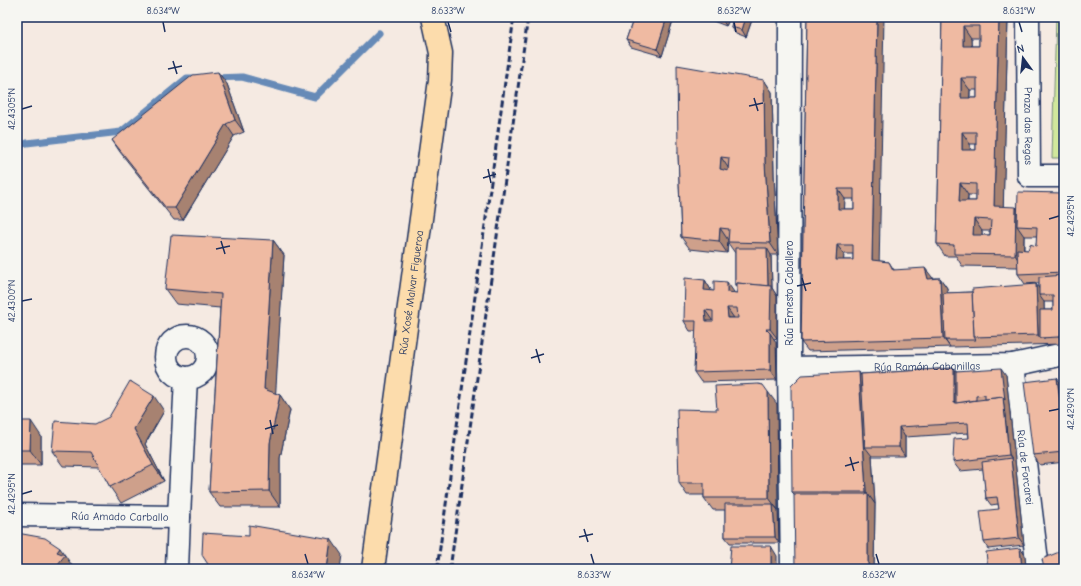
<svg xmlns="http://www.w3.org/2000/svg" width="1081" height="586" font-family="'Comic Neue',sans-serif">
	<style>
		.green { fill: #d1e79c; stroke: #768b7d }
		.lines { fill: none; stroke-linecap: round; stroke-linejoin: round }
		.stream { stroke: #668ab7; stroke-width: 7 }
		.minor-casing { stroke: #1b2f5e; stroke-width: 25 }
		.major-casing { stroke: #1b2f5e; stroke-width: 25 }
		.minor { stroke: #f6f6f2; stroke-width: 22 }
		.major { stroke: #fcdcac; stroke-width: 22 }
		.rail { stroke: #1b2f5e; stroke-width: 3; stroke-dasharray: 6 3; stroke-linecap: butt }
		.wall { fill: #cea08b; stroke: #1b2f5e; fill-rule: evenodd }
		.shaded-wall { fill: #a78271; stroke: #1b2f5e }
		.building { fill: #efbaa2; stroke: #1b2f5e; fill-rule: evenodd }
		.ticks { fill: none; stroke: #1b2f5e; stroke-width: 1.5 }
		.labels { text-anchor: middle; stroke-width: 3; stroke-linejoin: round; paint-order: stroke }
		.street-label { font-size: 11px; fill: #1b2f5e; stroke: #f6f6f2 }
		.neatline { fill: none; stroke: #1b2f5e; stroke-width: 1.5 }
		.ticks-label { font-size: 10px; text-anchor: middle; fill: #1b2f5e }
	</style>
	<rect width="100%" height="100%" fill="#f5eae2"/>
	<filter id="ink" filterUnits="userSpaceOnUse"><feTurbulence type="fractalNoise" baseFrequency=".025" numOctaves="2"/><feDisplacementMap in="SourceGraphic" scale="8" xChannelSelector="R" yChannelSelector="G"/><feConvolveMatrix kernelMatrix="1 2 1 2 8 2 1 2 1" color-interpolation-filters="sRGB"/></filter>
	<g filter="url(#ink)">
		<!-- green -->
		<polygon class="green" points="1056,17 1064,17 1064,158 1052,158"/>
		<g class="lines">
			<!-- stream -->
			<g class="stream">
				<polyline points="213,78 242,77 315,97 379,33"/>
				<polyline points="17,146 27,143 121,132 187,78 199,78"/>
			</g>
			<defs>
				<g id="minor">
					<polyline points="790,17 789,368 792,569"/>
					<path id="s1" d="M1028,17l1,159h35"/>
					<circle cx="187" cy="357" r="21"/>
					<path id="s2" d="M1013,365l25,204"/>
					<path id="s3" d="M789,368l224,-3 51,-11"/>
					<path id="s4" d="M17,515l162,2 7,-139"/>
					<polyline points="177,569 179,517"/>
				</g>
				<g id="major">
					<path id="s5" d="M373,569l67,-489 1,-27 -8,-36"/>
				</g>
			</defs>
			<!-- minor casing -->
			<use href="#minor" class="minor-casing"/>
			<!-- major casing -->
			<use href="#major" class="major-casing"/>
			<!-- minor -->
			<use href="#minor" class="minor"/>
			<!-- major -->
			<use href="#major" class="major"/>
			<!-- rail -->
			<g class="rail">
				<polyline points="437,569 514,17"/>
				<polyline points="450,569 528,17"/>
			</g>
		</g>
		<!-- wall -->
		<g class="wall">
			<polygon points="634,17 674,17 662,56 631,47 626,40"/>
			<polygon points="703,17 753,17 746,37 736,33 731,27 732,22 729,20 726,26"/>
			<path d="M807,17l72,244 10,1 5,8 38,7v1h8l7,10v5l25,-1 67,-4v-5l-14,1 -7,-10v-7l-56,-1 -6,-10h-11l-8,-12 5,-227h66l-5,190 14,2 47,-16v150l-1,1 -255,7 -7,-9zM971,38h8v8h-8zM970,90h7v8h-7zM970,144h6v6h-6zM968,195h8v6h-8zM845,199h9v10h-10zM982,231h8v4h-8zM1024,236h13l-1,10 -8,4h-4zM844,254h9v6h-10zM1044,302h9v8h-9z"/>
			<polygon points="764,80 772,92 774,175 778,255 771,255 772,288 777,296 777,338 774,339 776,342 777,380 701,382 694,372 696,331 690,331 684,321 705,280 711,290 711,291 734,292 734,293 737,293 737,289 735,285 735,253 728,243 727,253 690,249 681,237 678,152"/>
			<polygon points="227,84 244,132 234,136 183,220 174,220 120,152 112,140"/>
			<polygon points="273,240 284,255 275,393 280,395 290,410 280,458 280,507 220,507 209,492 220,308 176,304 165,289"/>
			<polygon points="954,368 956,371 1006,375 1024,545 988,549 984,542 999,509 998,504 991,505 986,498 983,469 960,471 953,462 969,438 968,433 905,437 905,456 872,456 875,504 874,569 794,494 792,492 861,374"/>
			<polygon points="1057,378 1063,387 1064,392 1064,462 1040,465 1033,455"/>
			<polygon points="777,404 778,510 779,543 730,543 725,537 725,510 713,510 704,498 704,495 687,495 679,483 717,410"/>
			<polygon points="164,411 145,444 164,481 121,503 110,487 99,467 63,466 52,451"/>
			<polygon points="17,421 41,436 41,465 17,465"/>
		</g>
		<!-- shaded-wall -->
		<g class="shaded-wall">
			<polygon points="667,17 674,17 662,56 657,49"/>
			<polygon points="723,17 727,17 729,20 726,26 722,19"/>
			<polygon points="746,17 753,17 746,37 742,30"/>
			<polygon points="877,17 884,17 879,270 872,260"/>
			<polygon points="999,17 1008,17 1003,218 994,206"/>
			<polygon points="963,26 971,38 972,58 963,46"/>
			<polygon points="218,72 227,84 244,132 235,120"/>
			<polygon points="961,78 970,90 969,110 961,98"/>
			<polygon points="764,80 772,92 774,175 778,255 770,243 765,163"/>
			<polygon points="226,124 234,136 183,220 175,208"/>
			<polygon points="962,132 970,144 971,162 962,150"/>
			<polygon points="721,157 729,169 728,181 720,169"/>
			<polygon points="960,183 968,195 967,213 959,201"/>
			<polygon points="838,189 845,199 844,218 838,209"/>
			<polygon points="1016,207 1024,219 1017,226 1024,236 1023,267 1015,255"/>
			<polygon points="974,219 982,231 982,247 973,235"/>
			<polygon points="720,228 728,240 727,253 719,241"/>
			<polygon points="273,240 284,255 275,404 264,389"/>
			<polygon points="837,245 844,254 843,269 836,260"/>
			<polygon points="767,248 771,255 772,288 777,296 777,338 770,329 768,288"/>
			<polygon points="925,268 932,277 935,288 928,279"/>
			<polygon points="940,278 947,288 949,340 945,340 950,347 943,338"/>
			<polygon points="705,280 711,290 711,300 704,290"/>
			<polygon points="727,282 734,292 734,302 727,292"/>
			<polygon points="1036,284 1043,294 1039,295 1044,302 1045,338 1040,338 1038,335"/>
			<polygon points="727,308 734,318 728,318"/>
			<polygon points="705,310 712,320 712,331 706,321"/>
			<polygon points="770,333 776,342 777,380 770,370"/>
			<polygon points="954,368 961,378 961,405 954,403"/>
			<polygon points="1001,368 1006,375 1024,545 1019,538 1011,458 1009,455 1003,397"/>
			<polygon points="859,372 867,384 865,447 872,456 875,504 866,492"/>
			<polygon points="1057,378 1063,387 1064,392 1064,434"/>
			<polygon points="768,392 777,404 778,510 769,498"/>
			<polygon points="280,395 290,410 280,458 280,507 269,491 270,443"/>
			<polygon points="154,396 164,411 145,444 164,481 153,465 134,429"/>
			<polygon points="31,421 41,436 41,465 30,450"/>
			<polygon points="899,427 905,437 905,456 899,447"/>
			<polygon points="868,494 875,504 874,569 868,569"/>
			<polygon points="773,504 778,510 779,543 775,537"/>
			<polygon points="331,539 342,555 340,569 327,569"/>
			<polygon points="771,546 777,556 777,569 771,569"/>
			<polygon points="60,548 73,567 72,569 62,569 58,564 57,552"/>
			<polygon points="1020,548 1025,555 1026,569 1022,569"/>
		</g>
		<!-- building -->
		<g class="building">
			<polygon points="634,17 667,17 657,49 626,40"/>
			<polygon points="715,17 723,17 722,19"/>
			<polygon points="730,17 746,17 742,30 731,27 733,19"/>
			<path d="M807,17h70l-5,243 17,2 4,8 32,-2 3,11 12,-1 3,60 -142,4zM838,189h16v20h-16zM837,245h16v15h-17z"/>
			<path d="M942,17h57l-5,189 22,1 -1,48 -61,-1v-9l-17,-1zM963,26h16v20h-16zM961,78h16v20h-16zM962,132h14v18h-14zM960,183l16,1v17h-17zM974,219l17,1 -1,15h-17z"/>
			<path d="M677,65l87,15 1,83 5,80 -42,-1 1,-13 -9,-1 -1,13 -38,-4 -3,-85zM721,157l8,1 -1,13 -8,-2z"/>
			<polygon points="218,72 235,120 226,124 175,208 166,208 112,140 193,75"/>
			<polygon points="1018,192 1064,193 1064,272 1018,274 1017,249 1028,250 1030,244 1036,246 1037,227 1017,226"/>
			<polygon points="171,235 273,240 264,389 280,395 270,443 269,491 209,492 221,294 165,289"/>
			<polygon points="735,248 767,248 768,286 737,283 737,285 735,285"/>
			<polygon points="1064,275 1064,332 1058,337 1040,338 1040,310 1053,310 1053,295 1039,295 1039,277"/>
			<path d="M685,278l20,2 -1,10 10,1v-10l13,1v10l10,1v-10l34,3 -1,43h-4l4,4v37l-76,2 2,-51h-12zM727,308h10l1,10h-10zM705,310l8,1v10h-7z"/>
			<polygon points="1036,284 1038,335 974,337 972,289"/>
			<polygon points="972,292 974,337 976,340 945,340 943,293"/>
			<polygon points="954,368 954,403 1003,397 1009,455 953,462 954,439 969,438 968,423 899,427 899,447 865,447 861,374"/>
			<polygon points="1001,368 1005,400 1003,397 985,399 985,395 976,396 976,400 956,403 956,371"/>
			<polygon points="859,372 866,492 792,492 791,386 802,375"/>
			<polygon points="1057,378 1064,434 1064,452 1033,455 1024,382"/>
			<polygon points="130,381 154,396 134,429 153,465 110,487 91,452 52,451 55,421 95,424 109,417"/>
			<polygon points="758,384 763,385 768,392 769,498 704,498 704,483 679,483 677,409 717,410 715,386"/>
			<polygon points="17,421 31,421 30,450 17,450"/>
			<polygon points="1011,458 1019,538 984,542 980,511 999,509 997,497 986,498 982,462"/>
			<polygon points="794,494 868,494 868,569 795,569"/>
			<polygon points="725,504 773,504 775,537 725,537"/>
			<polygon points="249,525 331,539 327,569 211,569 202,555 203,533 249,536"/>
			<polygon points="17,533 45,538 60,548 57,552 65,555 58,564 63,569 17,569"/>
			<polygon points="731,546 771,546 771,569 729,569"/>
			<polygon points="1020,548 1022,569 988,569 986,552"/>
			<polygon points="1064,550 1064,569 1044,569 1042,559"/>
		</g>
	</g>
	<!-- ticks -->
	<path class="ticks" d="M163,22l2,10M448,22l3,10M734,22l2,10M1019,22l3,10M173,61l4,13M168,69l14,-3M754,98l4,13M749,106l14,-3M22,109l10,-3M488,169l3,14M483,178l13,-4M1049,219l10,-3M221,241l4,13M216,249l14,-3M802,278l4,13M797,286l14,-3M22,301l10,-2M536,349l4,14M531,358l13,-4M1049,411l10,-2M270,420l3,14M265,429l13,-4M850,457l4,14M845,466l14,-4M22,494l10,-3M584,529l4,13M579,537l14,-3M305,554l3,10M591,554l3,10M876,554l3,10"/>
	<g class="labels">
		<!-- street labels -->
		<g class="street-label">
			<text dy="4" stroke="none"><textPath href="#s1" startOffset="109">Praza das Regas</textPath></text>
			<text dy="4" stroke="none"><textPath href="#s5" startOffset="279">Rúa Xosé Malvar Figueroa</textPath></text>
			<text transform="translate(789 293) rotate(-90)" y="4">Rúa Ernesto Caballero</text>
			<text dy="4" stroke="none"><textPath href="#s3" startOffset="138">Rúa Ramón Cabanillas</textPath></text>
			<text dy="4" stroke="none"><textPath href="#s2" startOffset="103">Rúa de Forcarei</textPath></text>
			<text dy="4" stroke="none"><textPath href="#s4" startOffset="103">Rúa Amado Carballo</textPath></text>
		</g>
	</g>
	<!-- margin -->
	<rect width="1081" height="586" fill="none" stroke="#f6f6f2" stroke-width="44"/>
	<!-- north arrow -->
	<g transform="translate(1023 58) rotate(345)" stroke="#f6f6f2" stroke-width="3" paint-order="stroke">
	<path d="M0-3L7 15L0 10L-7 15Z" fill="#1b2f5e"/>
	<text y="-6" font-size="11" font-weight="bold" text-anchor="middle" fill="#1b2f5e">N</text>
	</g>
	<rect x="22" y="22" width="1037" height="542" class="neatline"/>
	<g class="ticks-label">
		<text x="163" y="14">8.634°W</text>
		<text x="448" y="14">8.633°W</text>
		<text x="734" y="14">8.632°W</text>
		<text x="1019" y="14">8.631°W</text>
		<text transform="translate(11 109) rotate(-90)" y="4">42.4305°N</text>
		<text transform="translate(1070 216) rotate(-90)" y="4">42.4295°N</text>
		<text transform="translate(11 301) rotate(-90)" y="4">42.4300°N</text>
		<text transform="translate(1070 409) rotate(-90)" y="4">42.4290°N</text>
		<text transform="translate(11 494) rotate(-90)" y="4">42.4295°N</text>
		<text x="308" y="578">8.634°W</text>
		<text x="594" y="578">8.633°W</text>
		<text x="879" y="578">8.632°W</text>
	</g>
</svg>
